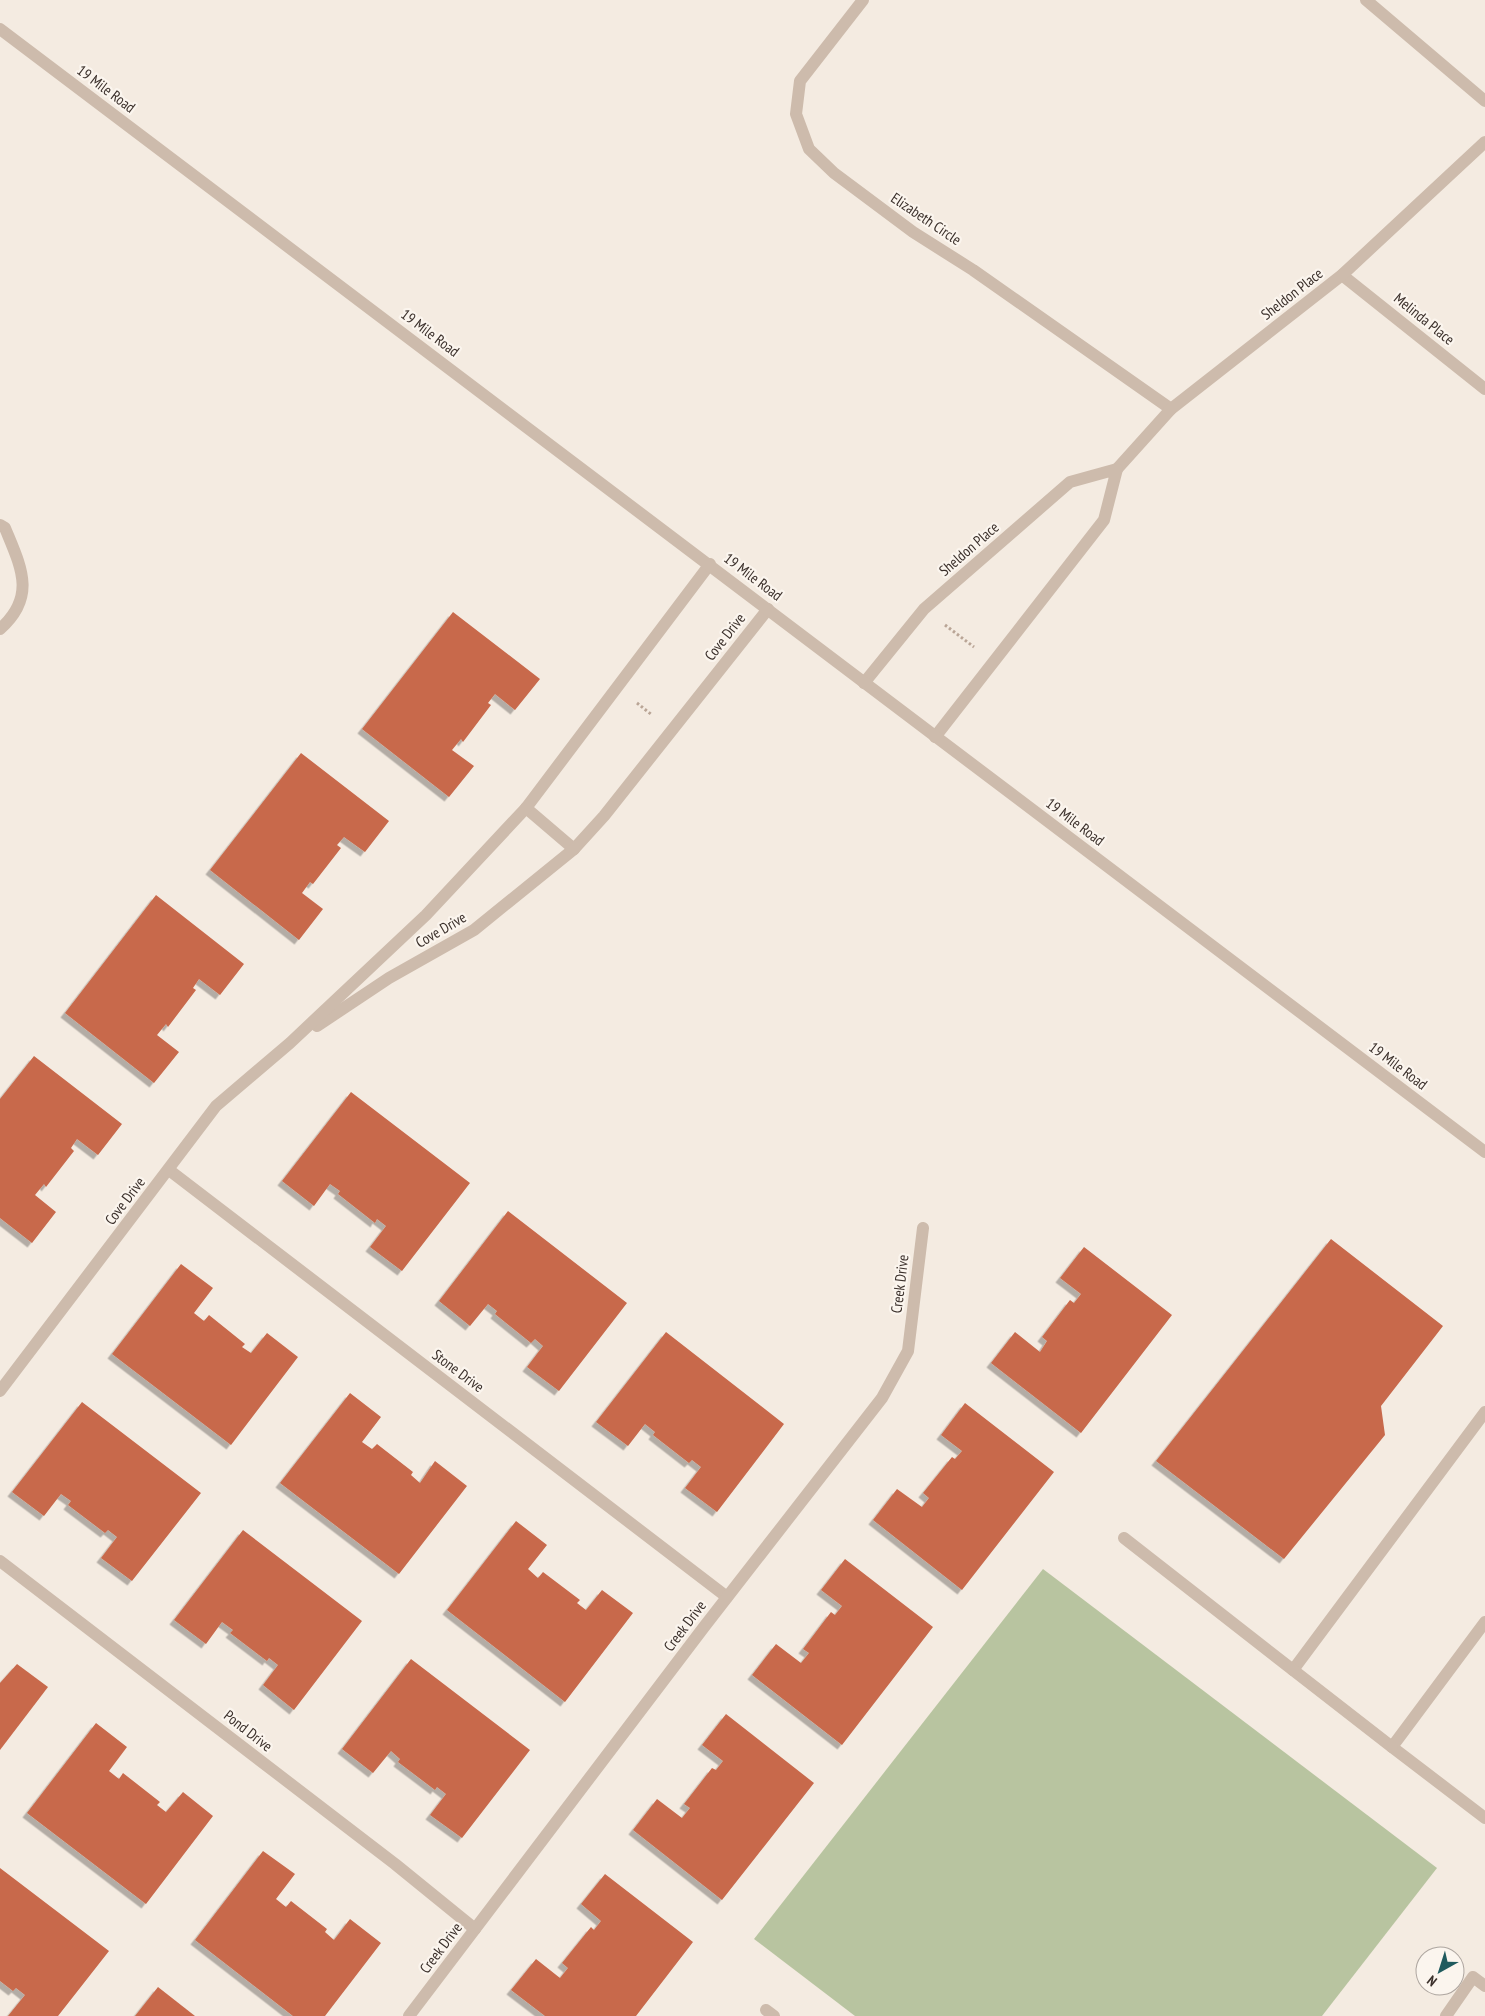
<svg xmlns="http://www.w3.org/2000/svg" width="1485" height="2016" font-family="'PT Sans Narrow',sans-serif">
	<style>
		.green { fill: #b8c4a0 }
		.building { fill: #c8694b; filter: url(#shadow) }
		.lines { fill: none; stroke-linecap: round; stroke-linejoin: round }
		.path { stroke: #b9a596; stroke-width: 3; stroke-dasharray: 2.5 2.5; stroke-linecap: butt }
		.service { stroke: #cdbbac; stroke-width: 12 }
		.minor { stroke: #cdbbac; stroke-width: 12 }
		.tertiary { stroke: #cdbbac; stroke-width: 12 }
		.labels { text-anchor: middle; stroke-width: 4.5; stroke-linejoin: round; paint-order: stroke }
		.street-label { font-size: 15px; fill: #3b302b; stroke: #fbf5ee }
	</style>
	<defs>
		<filter id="shadow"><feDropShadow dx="-4.5" dy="4.5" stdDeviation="0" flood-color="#0004"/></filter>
	</defs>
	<rect width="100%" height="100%" fill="#f4ebe1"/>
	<!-- green -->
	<polygon class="green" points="1043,1569 1437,1868 1322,2016 855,2016 754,1939"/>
	<!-- building -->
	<g class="building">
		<polygon points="453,612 540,679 515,710 495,694 488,703 491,705 463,742 461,739 452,750 474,766 449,797 362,729"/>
		<polygon points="301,753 389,821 365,852 344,837 337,845 341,848 313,884 310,882 302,893 323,909 299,940 210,870"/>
		<polygon points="156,895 244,964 220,995 199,979 193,988 196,990 168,1027 166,1024 157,1035 179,1052 154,1083 65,1013"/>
		<polygon points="34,1056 122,1124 98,1155 77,1139 71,1148 74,1151 46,1187 44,1184 35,1195 56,1212 32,1243 0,1218 0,1099"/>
		<polygon points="351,1092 470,1183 402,1271 370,1247 386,1226 377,1219 375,1223 338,1194 340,1191 330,1184 314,1206 282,1181"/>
		<polygon points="508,1211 627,1303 559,1391 527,1367 543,1346 535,1339 531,1343 495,1314 497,1311 488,1304 470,1326 439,1301"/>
		<polygon points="1331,1239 1443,1326 1381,1406 1385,1435 1284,1559 1156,1461"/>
		<polygon points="1084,1247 1172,1315 1081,1433 991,1363 1015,1332 1040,1352 1047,1341 1042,1337 1070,1300 1074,1303 1081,1294 1060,1278"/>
		<polygon points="181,1264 213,1288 194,1313 204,1321 209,1315 245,1344 242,1347 251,1353 267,1333 298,1357 231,1445 112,1354"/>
		<polygon points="666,1332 784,1424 717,1512 685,1488 701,1467 692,1460 689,1463 653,1435 655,1432 645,1424 628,1446 596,1422"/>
		<polygon points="350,1393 381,1417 362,1442 372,1449 377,1444 413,1472 411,1475 420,1483 435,1461 467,1486 399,1574 280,1483"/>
		<polygon points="82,1402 201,1493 132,1581 101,1558 117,1537 108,1530 105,1533 68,1505 71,1501 61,1494 44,1516 12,1492"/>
		<polygon points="965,1403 1054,1472 962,1590 873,1520 897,1489 922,1507 929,1498 923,1493 952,1457 955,1459 962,1451 941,1435"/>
		<polygon points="516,1521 547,1545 528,1569 538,1578 543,1572 580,1600 577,1603 586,1610 602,1590 633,1613 565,1702 447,1610"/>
		<polygon points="243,1530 362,1621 294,1710 263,1685 278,1665 269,1658 267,1661 230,1633 233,1630 222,1622 206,1644 174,1620"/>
		<polygon points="845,1559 933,1627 842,1745 752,1675 776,1644 801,1663 809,1653 803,1649 831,1612 835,1615 842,1606 821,1590"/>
		<polygon points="411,1659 530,1750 462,1838 430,1815 446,1794 437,1787 435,1790 398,1762 400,1759 391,1751 373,1773 342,1749"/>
		<polygon points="17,1664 48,1687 0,1750 0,1683"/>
		<polygon points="726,1714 814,1783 722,1900 633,1830 657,1799 682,1818 690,1808 684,1804 712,1768 716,1770 723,1761 702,1745"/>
		<polygon points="96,1723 127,1747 109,1771 119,1779 123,1773 160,1802 157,1805 166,1812 183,1792 213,1816 146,1904 27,1813"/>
		<polygon points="263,1851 295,1874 276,1899 286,1907 291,1901 327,1929 325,1932 334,1940 350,1919 381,1943 325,2016 293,2016 195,1940"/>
		<polygon points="0,1868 109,1951 58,2016 8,2016 25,1995 16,1988 13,1991 0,1981"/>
		<polygon points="605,1874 693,1942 636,2016 545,2016 511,1990 536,1959 560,1978 568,1968 562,1963 591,1927 594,1930 601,1921 581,1904"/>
		<polygon points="158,1987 195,2016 135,2016"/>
	</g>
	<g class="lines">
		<!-- path -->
		<g class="path">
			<polyline points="945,625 974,647"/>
			<polyline points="637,703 652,715"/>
		</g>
		<!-- service -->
		<g class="service">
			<polyline points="1124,1538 1293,1670 1485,1412"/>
			<polyline points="1485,1622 1392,1747 1485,1818"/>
			<polyline points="1293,1670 1392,1747"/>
			<polyline points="766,2010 774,2016"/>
			<polyline points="1446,2016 1473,1977 1485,1986"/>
		</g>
		<!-- minor -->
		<g class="minor">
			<polyline points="863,0 800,81 796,114 809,149 834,173 913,232 973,270 1171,409"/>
			<polyline points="1366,0 1485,101"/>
			<polyline points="1342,275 1485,389"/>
			<polyline points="1117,469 1171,409 1342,275 1485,142"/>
			<path d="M0,525l5,3c16,39 32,68 -5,101"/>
			<polyline points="864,683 924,609 1070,482 1117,469 1104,520 935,737"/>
			<polyline points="526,808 574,849"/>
			<polyline points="317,1026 389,978 474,930 574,849 604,816 768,609"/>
			<polyline points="169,1170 727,1597"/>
			<polyline points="0,1391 216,1106 290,1043 426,915 526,808 710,564"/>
			<polyline points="0,1561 395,1864 475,1929"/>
			<polyline points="409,2016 704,1627 882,1398 908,1351 923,1228"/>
		</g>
		<!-- tertiary -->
		<polyline class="tertiary" points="0,29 1485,1152"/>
	</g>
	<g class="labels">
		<!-- street labels -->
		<g class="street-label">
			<text transform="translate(106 89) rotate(37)" y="5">19 Mile Road</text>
			<text transform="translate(926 219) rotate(34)" y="5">Elizabeth Circle</text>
			<text transform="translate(1292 294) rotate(-38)" y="5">Sheldon Place</text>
			<text transform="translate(1424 319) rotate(39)" y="5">Melinda Place</text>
			<text transform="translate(430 333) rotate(37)" y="5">19 Mile Road</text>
			<text transform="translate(969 549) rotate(-41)" y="5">Sheldon Place</text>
			<text transform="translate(753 577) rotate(37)" y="5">19 Mile Road</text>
			<text transform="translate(725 637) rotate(-52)" y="5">Cove Drive</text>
			<text transform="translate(1075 822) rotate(37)" y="5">19 Mile Road</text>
			<text transform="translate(441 930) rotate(-30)" y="5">Cove Drive</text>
			<text transform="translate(1398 1066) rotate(37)" y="5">19 Mile Road</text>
			<text transform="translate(125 1201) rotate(-53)" y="5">Cove Drive</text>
			<text transform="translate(900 1284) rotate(-83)" y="5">Creek Drive</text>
			<text transform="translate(458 1371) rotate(37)" y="5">Stone Drive</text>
			<text transform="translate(685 1626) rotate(-53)" y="5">Creek Drive</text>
			<text transform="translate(248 1731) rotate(38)" y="5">Pond Drive</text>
			<text transform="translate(441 1948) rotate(-53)" y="5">Creek Drive</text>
		</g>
	</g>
	<!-- north arrow -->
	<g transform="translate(1440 1971) rotate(219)"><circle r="24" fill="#fbf5ee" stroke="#aea6a0"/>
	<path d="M0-4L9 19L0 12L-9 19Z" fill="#1f5a5e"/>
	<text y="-8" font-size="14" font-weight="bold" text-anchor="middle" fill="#3b302b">N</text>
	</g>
</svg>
